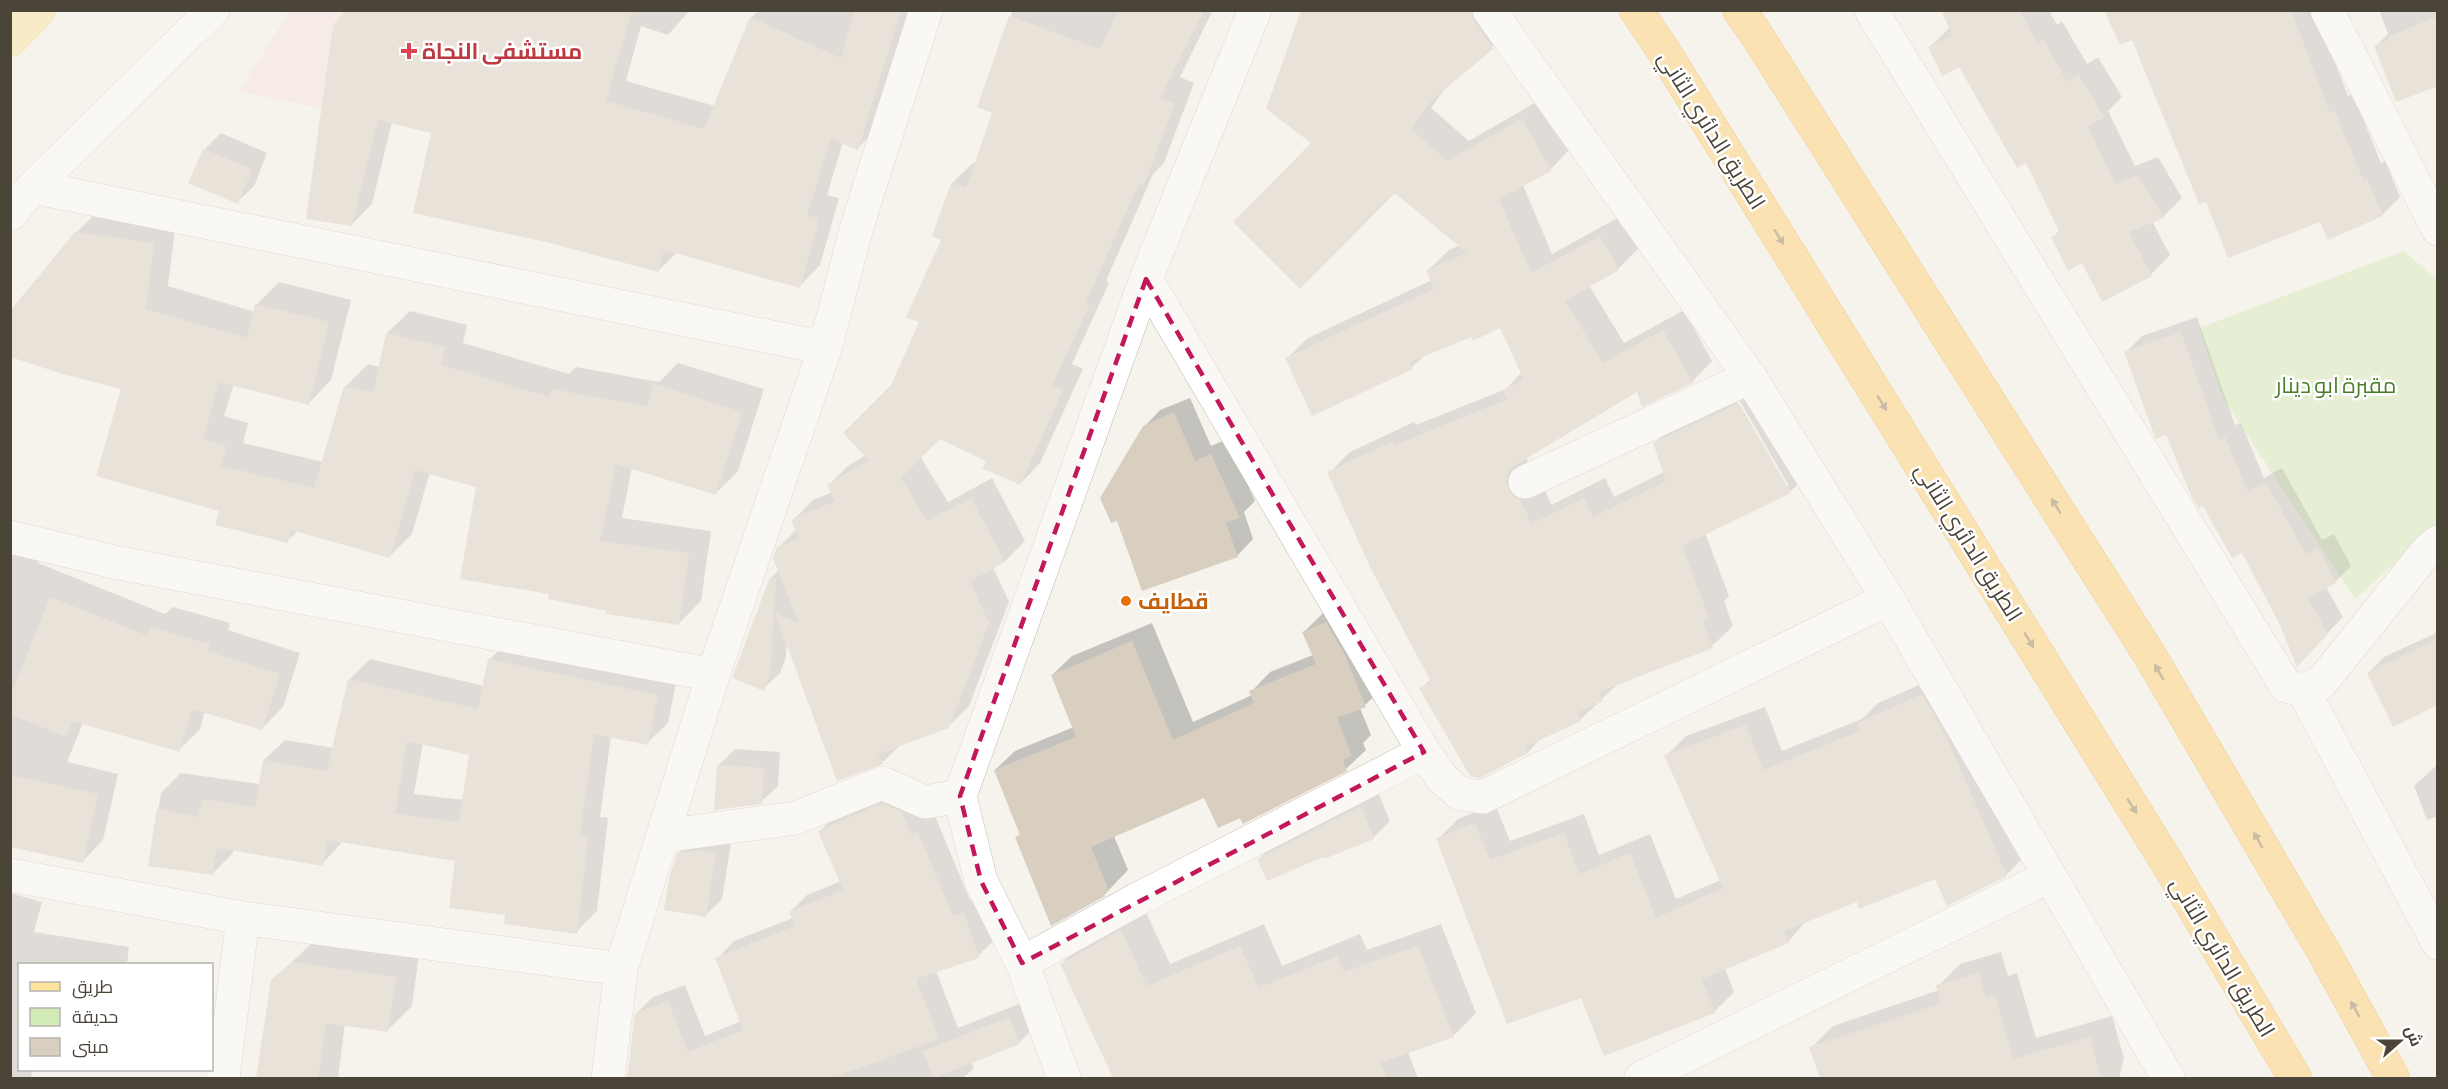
<svg xmlns="http://www.w3.org/2000/svg" width="2448" height="1089" font-family="'Sofia Sans Condensed',Cairo,sans-serif">
	<style>
		.medical { fill: #f6e3e0 }
		.green { fill: #d2eab5 }
		.shadow { fill: #0003; fill-rule: evenodd }
		.building { fill: #d8cfc1; fill-rule: evenodd }
		.lines { fill: none; stroke-linecap: round; stroke-linejoin: round }
		.street-casing { stroke: #c2bbae; stroke-width: 34 }
		.primary-casing { stroke: #e6c16a; stroke-width: 34 }
		.highway-casing { stroke: #e0a43c; stroke-width: 34 }
		.street { stroke: #fff; stroke-width: 33 }
		.primary { stroke: #ffe39c; stroke-width: 33 }
		.highway { stroke: #ffcf6e; stroke-width: 33 }
		.oneway { fill: #937c4e }
		.marked { fill: none; stroke: #c2185b; stroke-width: 4.5; stroke-dasharray: 12 8; stroke-linejoin: round }
		.health-dot { fill: #e0444e; stroke: #fff; stroke-width: 2 }
		.food-dot { fill: #e8710a; stroke: #fff; stroke-width: 2 }
		.labels { text-anchor: middle; stroke-width: 5; stroke-linejoin: round; paint-order: stroke }
		.health-label { font-size: 22px; font-weight: bold; fill: #be3a42; stroke: #fff; text-anchor: start }
		.street-label { font-size: 22px; fill: #4b4439; stroke: #fff }
		.park-label { font-size: 22px; fill: #4a7f2a; stroke: #fff }
		.food-label { font-size: 22px; font-weight: bold; fill: #c56008; stroke: #fff; text-anchor: start }
	</style>
	<rect width="100%" height="100%" fill="#f6f3ec"/>
	<!-- medical -->
	<polygon class="medical" points="290,11 561,11 537,156 239,91"/>
	<!-- green -->
	<polygon class="green" points="2404,251 2437,280 2437,525 2355,599 2222,397 2199,328"/>
	<!-- shadow -->
	<g class="shadow">
		<polygon points="561,10 690,10 668,35 641,26 626,81 715,106 751,18 759,10 914,10 878,128 858,148 843,142 827,195 839,198 820,265 800,286 677,252 658,271 433,132 392,122 372,204 352,224 334,26"/>
		<polygon points="1013,10 1213,10 1180,77 1194,83 1164,163 1153,174 1106,281 1109,283 1072,364 1083,369 1040,463 1020,484 988,460 940,438 920,456 948,502 992,478 1025,541 1005,561 993,567 1009,602 969,706 948,727 901,744 882,763 787,642 786,657 780,673 763,689 771,578 779,570 778,548 797,529 793,520 813,500 832,492 828,486 849,465 866,455 892,386 921,321 943,239 934,236 952,183 973,163 976,164 994,112 978,106"/>
		<path d="M1302,10h201l10,17 -21,20 -45,39 -16,22 38,33 74,-43 27,51 -20,21 -27,15 29,69 69,-38 18,32 -21,21 -29,16 35,58 60,-33 28,51 -20,21 -54,8 -111,66 1,12 13,11 10,26 54,-27 9,19 50,-25 -9,-29 21,-21 84,-39 51,88 -21,21 -85,41 24,63 -5,5 9,25 -21,20 -93,37 -39,37 -39,18 -13,14 -48,24 -59,-88 10,-9 -102,-206 21,-21 64,-30 2,3 90,-36 16,-17 -21,-46 -29,9 -46,19 -14,13 -100,47 -25,-56 21,-20 124,-58 -4,-10 21,-20 11,-5 -65,-53 -81,-49zM1737,396l52,90h-4l-51,-89z"/>
		<polygon points="1945,10 2049,10 2057,25 2062,21 2087,64 2098,57 2122,97 2108,111 2135,166 2158,157 2182,198 2163,217 2152,221 2170,255 2151,274 2053,237 2060,230 2026,161 1960,65 1930,47 1949,28"/>
		<polygon points="2106,10 2315,10 2348,96 2353,94 2381,163 2385,161 2400,197 2382,215 2321,220 2207,200 2133,38"/>
		<polygon points="2379,10 2438,10 2438,84 2376,46 2388,34"/>
		<polygon points="221,133 267,153 254,186 237,202 190,183 205,149"/>
		<polygon points="99,210 176,221 168,286 255,312 256,305 279,282 351,300 331,380 309,403 234,384 224,416 248,423 243,443 323,462 345,387 368,364 380,367 387,333 410,311 467,325 463,343 569,374 576,367 659,382 678,363 764,389 738,471 716,493 632,467 622,518 711,531 701,601 678,624 609,610 551,593 477,486 430,472 412,534 389,557 298,531 287,541 220,510 123,388 76,233"/>
		<polygon points="2197,317 2235,425 2241,423 2264,478 2282,468 2322,540 2334,534 2351,566 2335,582 2326,587 2343,617 2312,649 2280,622 2242,551 2167,433 2126,352 2142,336"/>
		<polygon points="1190,398 1211,446 1227,439 1255,501 1244,512 1253,539 1238,555 1143,589 1144,427 1160,410"/>
		<polygon points="10,541 41,545 38,563 165,614 173,607 230,623 228,630 300,653 283,707 262,728 205,711 200,729 179,750 83,723 67,762 118,774 103,840 82,862 10,845"/>
		<polygon points="1324,612 1385,686 1365,705 1360,708 1371,735 1363,743 1366,750 1346,769 1240,815 1205,796 1114,836 1128,870 1104,895 1017,837 1021,833 995,770 1015,751 1074,727 1052,675 1072,656 1152,623 1193,722 1252,695 1251,692 1270,672 1313,655 1304,632"/>
		<polygon points="2438,632 2438,704 2368,673 2384,657"/>
		<path d="M510,640l168,34 -10,49 -21,20 -36,-7 -11,81 8,1 -11,93 -21,21 -69,-19 -50,-53 -114,-19 -21,23 -89,-15v4l-21,21 -62,-9 11,-72 20,-20 79,11 4,-24 21,-20 49,8 16,-69 20,-20 114,27 5,-26zM423,743l48,11 -7,46 -50,-6z"/>
		<polygon points="1942,675 2026,855 2006,875 1936,877 1858,900 1807,920 1788,942 1725,968 1734,992 1714,1012 1582,996 1438,839 1458,819 1495,804 1510,841 1584,814 1599,855 1650,834 1676,899 1721,880 1666,756 1686,736 1765,707 1782,751 1862,719 1878,703"/>
		<polygon points="735,749 780,752 778,786 761,802 718,766"/>
		<polygon points="2438,764 2438,816 2427,820 2414,786"/>
		<polygon points="900,787 919,796 928,818 935,816 970,900 981,897 995,939 978,956 936,971 958,1028 1026,1001 1036,1025 1019,1043 971,1062 974,1068 963,1078 629,1078 636,1014 653,997 685,985 705,1036 741,1021 717,959 734,941 793,918 790,912 807,895 841,881 819,832 836,815"/>
		<polygon points="1377,790 1390,821 1373,838 1325,857 1324,855 1259,859 1275,843"/>
		<polygon points="695,837 732,837 722,899 706,915 678,854"/>
		<polygon points="10,893 42,902 34,932 129,947 127,964 20,964 20,1070 32,1070 31,1078 10,1078"/>
		<polygon points="1144,908 1170,964 1264,924 1282,966 1360,934 1367,950 1441,924 1476,1013 1453,1036 1408,1052 1418,1078 1120,1078 1105,1044 1061,964 1084,941"/>
		<polygon points="317,938 419,954 412,1006 388,1030 345,1024 338,1078 258,1078 272,981"/>
		<polygon points="2001,952 2008,976 2017,973 2036,1038 2112,1016 2124,1058 2119,1078 1822,1078 1811,1048 1833,1026 1939,990 1938,986 1960,964"/>
	</g>
	<!-- building -->
	<g class="building">
		<polygon points="346,10 632,10 606,101 704,129 750,17 841,58 855,10 901,10 858,150 831,139 807,215 819,219 800,288 664,250 658,272 546,242 413,213 431,133 378,120 352,226 306,219 333,25"/>
		<polygon points="1119,10 1204,10 1160,98 1175,103 1144,185 1139,183 1086,302 1090,304 1052,385 1063,390 1020,485 982,468 986,461 940,439 901,478 927,521 971,498 1005,562 970,581 989,623 949,728 878,754 883,764 837,781 775,613 799,623 773,559 777,547 799,538 791,520 836,501 827,485 869,460 843,433 891,385 919,322 906,317 941,240 932,236 951,183 966,188 992,113 977,107 1009,16 1100,49"/>
		<polygon points="1301,10 1470,10 1474,21 1493,49 1432,100 1411,129 1448,161 1522,118 1551,171 1499,199 1531,273 1600,236 1619,270 1565,301 1603,363 1663,330 1693,383 1642,407 1637,392 1509,469 1506,481 1508,489 1514,497 1521,500 1531,524 1584,498 1593,517 1666,481 1653,443 1739,403 1791,493 1682,546 1709,618 1703,621 1713,648 1599,692 1603,701 1577,713 1581,721 1525,747 1528,753 1480,778 1470,776 1419,688 1431,682 1371,569 1327,472 1393,441 1395,445 1508,399 1503,390 1524,380 1500,328 1473,341 1471,337 1410,362 1413,369 1312,416 1285,358 1434,289 1426,270 1467,253 1395,193 1300,289 1233,222 1311,143 1266,109"/>
		<polygon points="1941,10 2020,10 2037,43 2043,39 2067,82 2079,75 2104,117 2088,127 2115,184 2138,175 2164,218 2129,232 2152,276 2102,302 2082,263 2068,271 2051,237 2060,233 2026,163 2017,168 1959,67 1942,76 1928,47 1952,35"/>
		<polygon points="2104,10 2291,10 2330,113 2335,111 2363,180 2367,178 2383,216 2328,240 2320,222 2228,258 2206,202 2199,204 2132,40 2120,45"/>
		<polygon points="2438,16 2438,86 2396,102 2374,46 2389,40 2387,37"/>
		<polygon points="203,149 252,169 238,204 188,183"/>
		<polygon points="75,232 154,243 146,309 247,338 255,304 329,322 309,405 219,382 203,439 226,446 221,466 314,488 344,386 373,392 386,333 445,347 441,365 550,397 551,389 647,406 654,384 742,412 716,495 616,464 600,541 689,553 679,625 606,614 607,611 548,599 549,594 460,579 476,487 415,470 390,558 291,530 288,543 215,525 219,511 96,476 121,389 63,374 10,357 10,311"/>
		<polygon points="2181,332 2219,440 2225,437 2248,492 2266,482 2306,555 2318,548 2336,583 2308,598 2328,634 2297,667 2279,623 2242,553 2232,558 2203,506 2199,508 2192,498 2166,435 2156,439 2155,437 2124,352"/>
		<polygon points="1174,412 1195,461 1211,454 1240,518 1226,523 1238,557 1142,591 1117,521 1111,523 1100,498 1143,426"/>
		<polygon points="770,577 776,578 770,675 764,691 732,678"/>
		<polygon points="50,597 148,636 150,627 210,644 207,651 280,674 262,730 192,709 180,752 72,721 66,737 10,714 10,697"/>
		<polygon points="1326,622 1346,657 1366,707 1337,718 1352,756 1343,760 1347,771 1243,824 1240,818 1218,828 1204,798 1091,847 1109,891 1103,893 1105,896 1051,926 1015,837 1020,835 994,770 1076,737 1051,675 1132,641 1173,740 1254,703 1249,691 1316,664 1302,632"/>
		<polygon points="2438,638 2438,705 2393,727 2367,673"/>
		<path d="M488,659l170,36 -10,50 -54,-11 -14,103 8,1 -11,96 -73,-10 1,-9 -56,-7 6,-47 -127,-21 -5,26 -106,-18 -4,27 -65,-9 9,-58 40,9 5,-18 53,8 8,-47 64,11 21,-92 130,30zM407,741l62,14 -10,67 -64,-8z"/>
		<polygon points="1922,694 1946,736 2007,876 1947,906 1935,879 1859,909 1857,902 1784,931 1789,943 1702,979 1715,1013 1604,1056 1581,998 1507,1024 1436,838 1475,823 1490,860 1564,833 1579,874 1630,853 1656,918 1723,888 1664,755 1746,725 1763,770 1860,731 1857,723"/>
		<polygon points="717,765 764,768 762,804 714,810"/>
		<polygon points="10,775 98,794 83,863 10,847"/>
		<polygon points="882,803 902,812 911,834 918,832 953,916 964,913 979,958 916,979 939,1039 832,1078 627,1078 635,1013 668,1001 688,1052 743,1030 715,958 795,926 789,912 843,890 818,831"/>
		<polygon points="1361,806 1374,839 1324,859 1323,857 1267,881 1257,859"/>
		<polygon points="700,850 716,853 706,917 664,910 669,879 677,853"/>
		<polygon points="1121,930 1147,986 1240,946 1259,988 1337,956 1344,972 1418,946 1454,1037 1380,1063 1387,1078 1113,1078 1060,964"/>
		<polygon points="292,962 396,977 388,1032 326,1023 318,1078 256,1078 271,980"/>
		<polygon points="1979,973 1986,997 1995,995 2013,1059 2090,1037 2101,1078 1820,1078 1809,1047 1941,1003 1936,985"/>
		<polygon points="1009,1017 1020,1044 934,1078 923,1051"/>
	</g>
	<g class="lines">
		<defs>
			<g id="street">
				<polyline points="1489,10 1750,377 1888,599 2168,1078"/>
				<polyline points="1871,10 2286,686 2303,690 2321,683 2427,551 2438,542"/>
				<polyline points="2327,10 2438,229"/>
				<polyline points="33,187 825,348"/>
				<polyline points="10,214 33,187 213,10"/>
				<polyline points="1146,279 1424,752 1442,778 1460,794 1483,797 1888,599"/>
				<polyline points="1525,482 1750,377"/>
				<polyline points="10,537 114,562 713,675"/>
				<polyline points="2303,690 2438,943"/>
				<polyline points="663,836 796,818 882,783 925,802 960,796"/>
				<polyline points="10,875 243,918 621,969"/>
				<polyline points="1022,963 1136,900 1424,752"/>
				<polyline points="223,1078 243,918"/>
				<polyline points="608,1078 621,969 713,675 825,348 858,223 926,10"/>
				<polyline points="1064,1078 1022,963 981,881 960,796 1146,279 1255,10"/>
				<polyline points="1641,1078 2050,876"/>
			</g>
			<polyline id="primary" points="10,40 39,10"/>
			<g id="highway">
				<polyline points="1636,10 1663,50 2168,864 2295,1078"/>
				<polyline points="1739,10 1754,31 2149,654 2325,954 2393,1078"/>
			</g>
		</defs>
		<!-- street casing -->
		<use href="#street" class="street-casing"/>
		<!-- primary casing -->
		<use href="#primary" class="primary-casing"/>
		<!-- highway casing -->
		<use href="#highway" class="highway-casing"/>
		<!-- street -->
		<use href="#street" class="street"/>
		<!-- primary -->
		<use href="#primary" class="primary"/>
		<!-- highway -->
		<use href="#highway" class="highway"/>
	</g>
	<!-- one-way arrows -->
	<defs><path id="oneway-solid" d="M-6-.8H1V-3.2L6.5 0L1 3.2V.8H-6Z" transform="scale(1.5)"/></defs>
	<g class="oneway">
		<use href="#oneway-solid" transform="translate(1779 237) rotate(58)"/>
		<use href="#oneway-solid" transform="translate(1882 403) rotate(58)"/>
		<use href="#oneway-solid" transform="translate(2056 506) rotate(-122)"/>
		<use href="#oneway-solid" transform="translate(2029 640) rotate(58)"/>
		<use href="#oneway-solid" transform="translate(2159 672) rotate(-120)"/>
		<use href="#oneway-solid" transform="translate(2132 806) rotate(58)"/>
		<use href="#oneway-solid" transform="translate(2258 840) rotate(-120)"/>
		<use href="#oneway-solid" transform="translate(2355 1009) rotate(-119)"/>
	</g>
	<!-- marked area -->
	<path d="M0 0H2448V1089H0ZM1146,279l278,473 -402,211 -41,-82 -21,-85z" fill="#f6f3ec" fill-opacity=".55" fill-rule="evenodd"/>
	<path class="marked" d="M1146,279l278,473 -402,211 -41,-82 -21,-85z"/>
	<!-- markers -->
	<path class="health-dot" d="M406 42h6v6h6v6h-6v6h-6v-6h-6v-6h6z"/>
	<circle class="food-dot" cx="1126" cy="601" r="6"/>
	<g class="labels">
		<!-- health labels -->
		<g class="health-label">
			<text x="422" y="59">مستشفى النجاة</text>
		</g>
		<!-- street labels -->
		<g class="street-label">
			<text transform="translate(1712 130) rotate(58)" y="8">الطريق الدائري الثاني</text>
			<text transform="translate(1969 542) rotate(58)" y="8">الطريق الدائري الثاني</text>
			<text transform="translate(2223 957) rotate(59)" y="8">الطريق الدائري الثاني</text>
		</g>
		<!-- park labels -->
		<g class="park-label">
			<text x="2336" y="393">مقبرة ابو دينار</text>
		</g>
		<!-- food labels -->
		<g class="food-label">
			<text x="1138" y="609">قطايف</text>
		</g>
	</g>
	<!-- border -->
	<rect width="2448" height="1089" fill="none" stroke="#4b4439" stroke-width="24"/>
	<!-- legend -->
	<rect x="18" y="963" width="195" height="108" fill="#ffffff" stroke="#b7b4b0" stroke-width="1.5"/>
	<rect x="30" y="982" width="30" height="9" fill="#ffe39c" stroke="#b7b4b0" stroke-width="1.5"/>
	<text x="72" y="993" font-size="18" fill="#4b4439">طريق</text>
	<rect x="30" y="1008" width="30" height="18" fill="#d2eab5" stroke="#b7b4b0" stroke-width="1.5"/>
	<text x="72" y="1023" font-size="18" fill="#4b4439">حديقة</text>
	<rect x="30" y="1038" width="30" height="18" fill="#d8cfc1" stroke="#b7b4b0" stroke-width="1.5"/>
	<text x="72" y="1053" font-size="18" fill="#4b4439">مبنى</text>
	<!-- north arrow -->
	<g transform="translate(2400 1041) rotate(69)" stroke="#ffffff" stroke-width="4.5" paint-order="stroke">
	<path d="M0-4.5L10 22L0 15L-10 22Z" fill="#4b4439"/>
	<text y="-9" font-size="16" font-weight="bold" text-anchor="middle" fill="#4b4439">ش</text>
	</g>
</svg>
